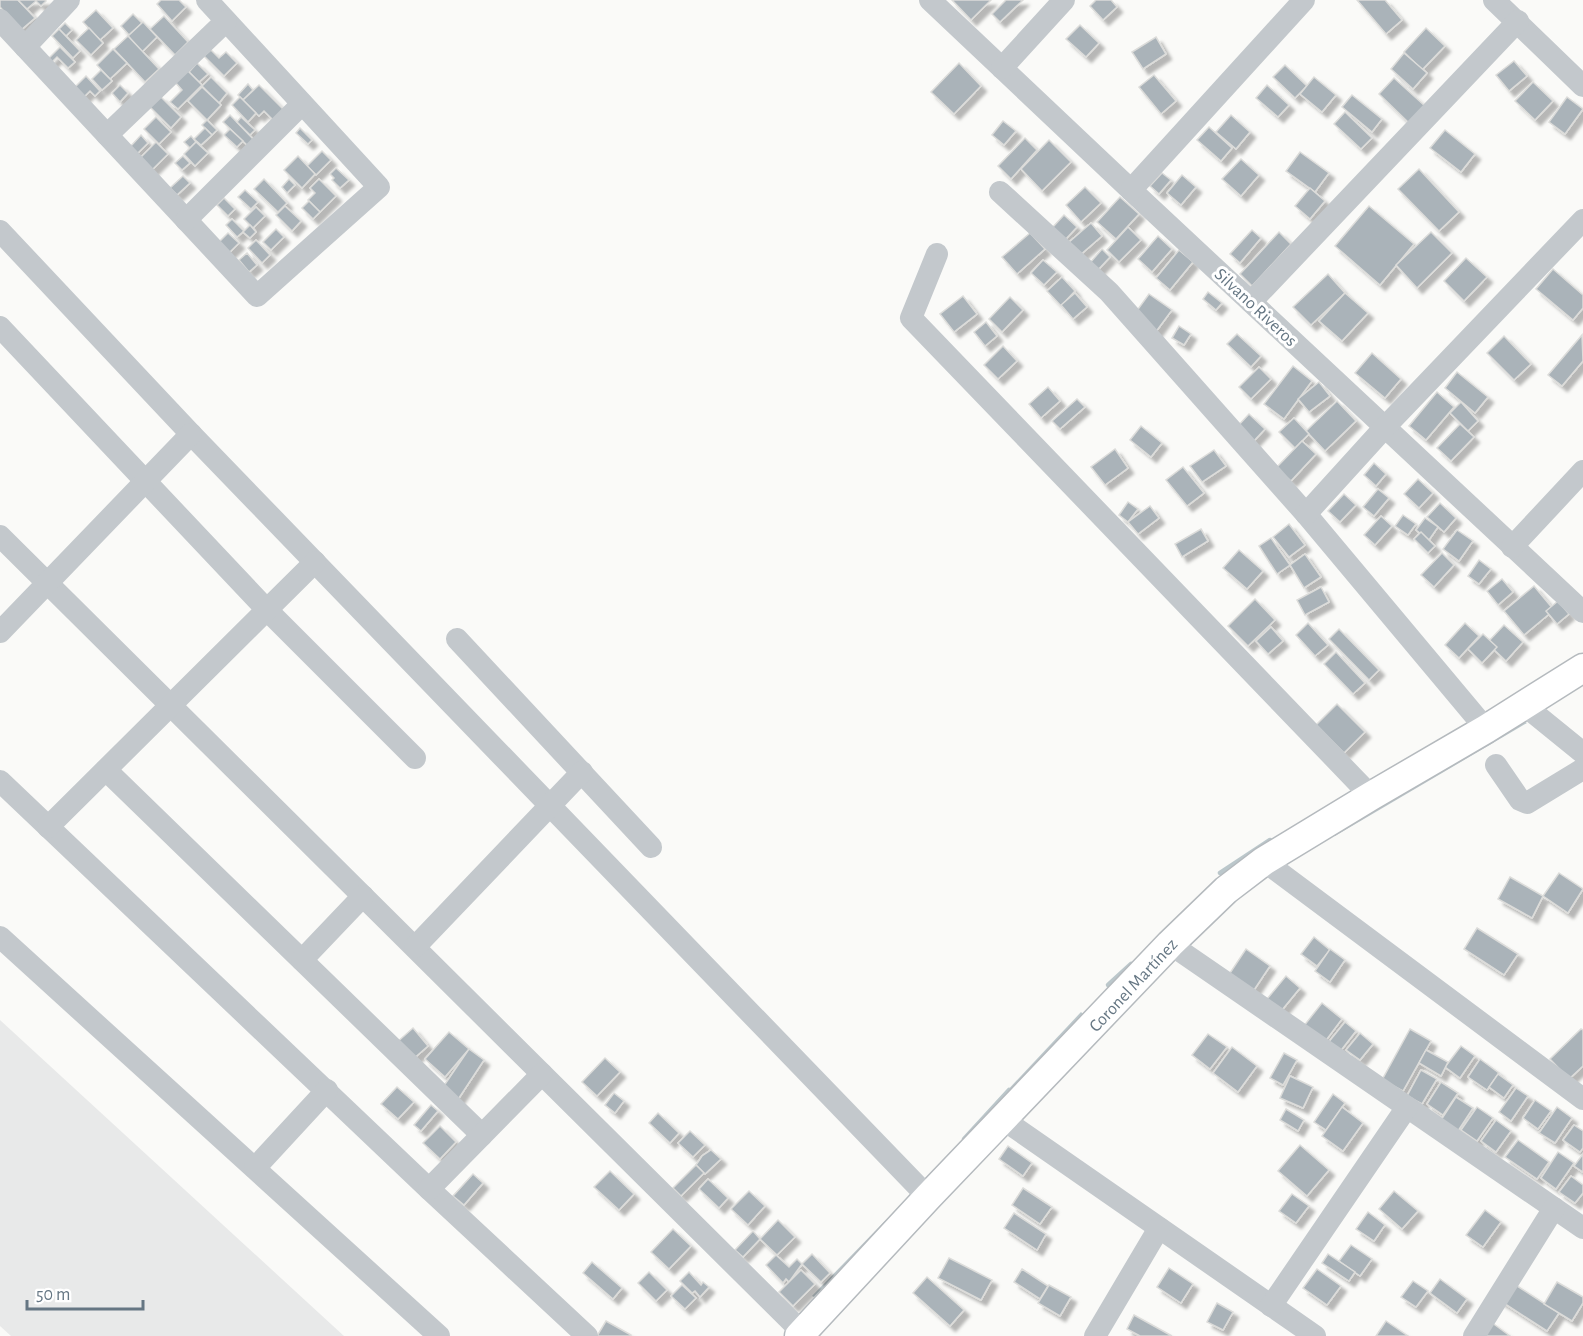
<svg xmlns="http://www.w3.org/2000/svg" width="1583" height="1336" font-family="'Alegreya Sans',sans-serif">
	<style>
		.built { fill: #e8e9e9 }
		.water { fill: #bbc7cb }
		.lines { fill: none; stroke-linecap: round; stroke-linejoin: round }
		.stream { stroke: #bbc7cb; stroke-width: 4.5 }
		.building { fill: #aab3b9; stroke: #dcdcda; stroke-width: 1.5; filter: url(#shadow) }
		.major-casing { stroke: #b5babe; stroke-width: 31 }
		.minor { stroke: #c3c8cc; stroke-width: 22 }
		.major { stroke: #fff; stroke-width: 28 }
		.labels { text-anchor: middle; stroke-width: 6; stroke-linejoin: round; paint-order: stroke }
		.street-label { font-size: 18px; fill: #657683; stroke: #fff }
	</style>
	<defs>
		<filter id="shadow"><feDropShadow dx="5.5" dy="5.5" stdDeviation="1.5" flood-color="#0004"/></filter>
	</defs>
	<rect width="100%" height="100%" fill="#fafaf8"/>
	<!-- built -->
	<polygon class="built" points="0,1020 344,1336 11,1336 0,1326"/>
	<!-- water -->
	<g class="water">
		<polygon points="1525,722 1527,723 1335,836 1334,834"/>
		<polygon points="1081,1012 1083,1014 1006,1096 1004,1094"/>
		<polygon points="912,1193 914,1195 814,1297 812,1296"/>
	</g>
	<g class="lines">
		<!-- stream -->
		<g class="stream">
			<polyline points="1220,873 1270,840"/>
			<polyline points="1108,985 1131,964"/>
			<polyline points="964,1139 1009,1090"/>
		</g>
	</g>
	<!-- building -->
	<g class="building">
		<polygon points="0,0 18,0 35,18 21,30 0,7"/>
		<polygon points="18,0 45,0 46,1 41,6 36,1 27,9"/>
		<polygon points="161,0 179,0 186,7 172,21 157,4"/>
		<polygon points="952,0 991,0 971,20"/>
		<polygon points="1006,0 1023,0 1000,22 992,14"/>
		<polygon points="1096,0 1111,0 1117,7 1103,20 1090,6"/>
		<polygon points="1357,0 1385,0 1402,20 1386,34"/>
		<polygon points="96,10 113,28 100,40 83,22"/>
		<polygon points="133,14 142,23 129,35 121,26"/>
		<polygon points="164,16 188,42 175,55 150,29"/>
		<polygon points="143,22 157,37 142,52 128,36"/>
		<polygon points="65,23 72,30 66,36 59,29"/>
		<polygon points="1080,25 1099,43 1086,57 1066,39"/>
		<polygon points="89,28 103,43 91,55 76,40"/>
		<polygon points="1426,28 1445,46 1422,70 1404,52"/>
		<polygon points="59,29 80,51 73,58 52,36"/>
		<polygon points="128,36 159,69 145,82 114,49"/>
		<polygon points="1156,37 1166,54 1143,69 1132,52"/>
		<polygon points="60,47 75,62 68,68 57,57 51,63 48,59"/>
		<polygon points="113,49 127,63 110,79 97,65"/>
		<polygon points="211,50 219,58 226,52 237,63 224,76 204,56"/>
		<polygon points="1404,53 1427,73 1413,89 1391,69"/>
		<polygon points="1514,61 1527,76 1509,91 1496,75"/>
		<polygon points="197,63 208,74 199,82 189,72"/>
		<polygon points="959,63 981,86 954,114 931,92"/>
		<polygon points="1285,65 1307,86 1295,98 1273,77"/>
		<polygon points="101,70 112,81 102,90 92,79"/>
		<polygon points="187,70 202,85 178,109 170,102 182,90 175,82"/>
		<polygon points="1154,75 1176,101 1161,114 1139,87"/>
		<polygon points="86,76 100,91 95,96 90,91 84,97 75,87"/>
		<polygon points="211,77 227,93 219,103 202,86"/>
		<polygon points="1314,77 1336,95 1322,112 1300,94"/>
		<polygon points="1394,78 1425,106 1409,123 1379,94"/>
		<polygon points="1533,82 1553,101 1535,120 1515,101"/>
		<polygon points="248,84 253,90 243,100 238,95"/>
		<polygon points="120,85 128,93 120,102 112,93"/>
		<polygon points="259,85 284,110 274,121 264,111 259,116 243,100"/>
		<polygon points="1267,85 1289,105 1278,117 1256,98"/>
		<polygon points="202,87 221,105 207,120 188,101"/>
		<polygon points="1352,95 1382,119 1372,132 1342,107"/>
		<polygon points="160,96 181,117 171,128 150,107"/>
		<polygon points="240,97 256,113 248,122 232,105"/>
		<polygon points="1567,97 1583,109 1565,134 1549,122"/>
		<polygon points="1345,112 1372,138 1361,149 1334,124"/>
		<polygon points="230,115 255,141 249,147 223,122"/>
		<polygon points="1231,115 1250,132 1236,149 1216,132"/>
		<polygon points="156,117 171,132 159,144 144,129"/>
		<polygon points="241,117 255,130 250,135 237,122"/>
		<polygon points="207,120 217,130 212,135 202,125"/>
		<polygon points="1003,121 1016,131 1004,145 992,135"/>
		<polygon points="1209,127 1232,148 1221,161 1197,140"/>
		<polygon points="205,128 212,135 201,145 194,139"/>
		<polygon points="300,128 312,140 308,144 296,133"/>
		<polygon points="230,129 243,141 237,147 224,135"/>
		<polygon points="1445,130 1475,154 1461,172 1430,148"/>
		<polygon points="141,135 148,143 137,154 130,147"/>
		<polygon points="191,136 196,142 190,148 184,142"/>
		<polygon points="1025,138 1037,150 1011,179 998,166"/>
		<polygon points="1049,140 1071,162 1042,191 1021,169"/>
		<polygon points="156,142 168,154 152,170 140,158"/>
		<polygon points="196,142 208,153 195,166 184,154"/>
		<polygon points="322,151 331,160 316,175 307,166"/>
		<polygon points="1300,152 1329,173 1315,192 1286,171"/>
		<polygon points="183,156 190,163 182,170 175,163"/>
		<polygon points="298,156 315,174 302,188 284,170"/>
		<polygon points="1241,159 1259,175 1241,196 1222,179"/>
		<polygon points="336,168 349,180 340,188 332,180 334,178 330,174"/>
		<polygon points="1419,169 1459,212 1439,231 1398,189"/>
		<polygon points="1162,173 1171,180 1159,194 1150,186"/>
		<polygon points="1182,175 1196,187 1181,205 1167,193"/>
		<polygon points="183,176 190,183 177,195 170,188"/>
		<polygon points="264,179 287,203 278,212 254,189"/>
		<polygon points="289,179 295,185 287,193 282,187"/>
		<polygon points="319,179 336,196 320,212 308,200 315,193 310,188"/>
		<polygon points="1085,187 1101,203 1081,222 1066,205"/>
		<polygon points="1310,188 1325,201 1310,219 1295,206"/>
		<polygon points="245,190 258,202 251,209 238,197"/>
		<polygon points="1120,197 1139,214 1116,239 1097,222"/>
		<polygon points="224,198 235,209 228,216 217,205"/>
		<polygon points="309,201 320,212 313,219 302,208"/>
		<polygon points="285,206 301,221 292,231 276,215"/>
		<polygon points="1369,206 1414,244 1380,285 1335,246"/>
		<polygon points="256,207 265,216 253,228 244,219"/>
		<polygon points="1064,215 1077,227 1065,240 1052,228"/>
		<polygon points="232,219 244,231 237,237 226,225"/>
		<polygon points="1091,223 1102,236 1079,256 1068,243"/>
		<polygon points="250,225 256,232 250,238 243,232"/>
		<polygon points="1128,227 1141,240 1119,262 1107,250"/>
		<polygon points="276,229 284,237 271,250 263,242"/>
		<polygon points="1252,230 1261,238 1240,263 1230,254"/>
		<polygon points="1279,232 1291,244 1252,286 1240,274"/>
		<polygon points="1431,232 1452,253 1417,288 1396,265"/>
		<polygon points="228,233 239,243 228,254 218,243"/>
		<polygon points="1030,233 1045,249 1017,274 1002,257"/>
		<polygon points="1158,236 1172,249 1152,272 1138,259"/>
		<polygon points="256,240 270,255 262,263 248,248"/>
		<polygon points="1102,249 1110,257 1097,271 1089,264"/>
		<polygon points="1179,250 1193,262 1170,290 1156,278"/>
		<polygon points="247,253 257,265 249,272 239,260"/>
		<polygon points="1466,258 1487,277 1464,301 1444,281"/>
		<polygon points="1043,260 1057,272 1044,285 1031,273"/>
		<polygon points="1553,269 1583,295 1583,308 1573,320 1536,289"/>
		<polygon points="1328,274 1345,293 1311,325 1293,307"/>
		<polygon points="1062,277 1075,291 1061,306 1047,291"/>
		<polygon points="1208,292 1222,303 1216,310 1203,299"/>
		<polygon points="1075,293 1087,307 1073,319 1061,305"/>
		<polygon points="1345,293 1368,313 1342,341 1319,321"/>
		<polygon points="1149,294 1172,310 1155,333 1133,316"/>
		<polygon points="963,296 977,314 954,332 940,314"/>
		<polygon points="1010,297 1023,310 1002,332 989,319"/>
		<polygon points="986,322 997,336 985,346 974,332"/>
		<polygon points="1179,326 1191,334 1184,345 1172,338"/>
		<polygon points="1237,334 1261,356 1251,367 1227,344"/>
		<polygon points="1582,335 1583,361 1562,386 1548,375"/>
		<polygon points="1504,336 1531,364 1514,380 1487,353"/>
		<polygon points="1003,346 1017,361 998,379 984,365"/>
		<polygon points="1372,353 1401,379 1385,398 1355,373"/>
		<polygon points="1293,366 1312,381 1284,419 1264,404"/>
		<polygon points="1259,367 1271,379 1251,399 1239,387"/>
		<polygon points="1457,372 1488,397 1475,413 1445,388"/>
		<polygon points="1319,382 1330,396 1309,412 1298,399"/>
		<polygon points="1048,387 1060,401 1041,418 1029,404"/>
		<polygon points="1437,392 1454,407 1426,440 1409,426"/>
		<polygon points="1077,399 1085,407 1060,429 1052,421"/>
		<polygon points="1337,401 1356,421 1325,451 1306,431"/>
		<polygon points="1461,402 1478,421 1468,431 1450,413"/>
		<polygon points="1249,414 1265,429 1252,443 1236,428"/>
		<polygon points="1294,418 1309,434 1295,448 1279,432"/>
		<polygon points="1460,424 1474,437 1451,461 1437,448"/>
		<polygon points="1141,426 1162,443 1151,457 1130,440"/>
		<polygon points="1302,441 1316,454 1291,481 1276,468"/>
		<polygon points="1115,449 1128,468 1105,485 1091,467"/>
		<polygon points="1214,450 1226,466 1202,482 1190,466"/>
		<polygon points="1374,463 1386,474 1376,486 1364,475"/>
		<polygon points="1183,467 1204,493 1187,506 1166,480"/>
		<polygon points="1418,479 1433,493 1419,508 1404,494"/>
		<polygon points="1378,489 1389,498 1374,516 1363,507"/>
		<polygon points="1344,494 1356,505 1340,522 1328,511"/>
		<polygon points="1128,502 1138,509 1128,522 1119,515"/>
		<polygon points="1440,503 1456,518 1444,532 1427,517"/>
		<polygon points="1150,506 1159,518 1138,534 1128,522"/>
		<polygon points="1403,515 1416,524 1408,535 1395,526"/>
		<polygon points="1381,516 1392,526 1375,545 1364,535"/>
		<polygon points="1425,518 1438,527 1429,540 1416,530"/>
		<polygon points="1289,524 1305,545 1289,557 1273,537"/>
		<polygon points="1201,529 1208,541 1182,557 1175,544"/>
		<polygon points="1457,530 1473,541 1459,561 1443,549"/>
		<polygon points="1421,532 1435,546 1428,553 1414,539"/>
		<polygon points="1271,538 1290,565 1277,574 1259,546"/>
		<polygon points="1239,550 1263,571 1247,589 1223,568"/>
		<polygon points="1442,553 1454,565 1434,587 1421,575"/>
		<polygon points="1305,554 1321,577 1304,588 1290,565"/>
		<polygon points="1479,560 1491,569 1479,584 1468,576"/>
		<polygon points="1502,579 1513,592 1498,605 1487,591"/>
		<polygon points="1534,586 1554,610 1524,635 1504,611"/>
		<polygon points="1321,587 1329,602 1305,615 1297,600"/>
		<polygon points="1255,599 1275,620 1248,646 1228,626"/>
		<polygon points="1558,601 1569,614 1557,624 1546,611"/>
		<polygon points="1308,623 1328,645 1315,656 1296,635"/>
		<polygon points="1465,623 1479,636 1459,658 1445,645"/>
		<polygon points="1504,625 1523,642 1506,661 1487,643"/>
		<polygon points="1271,627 1283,641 1268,654 1256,641"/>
		<polygon points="1339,629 1379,670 1369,680 1329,639"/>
		<polygon points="1483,634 1497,647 1482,663 1468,649"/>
		<polygon points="1336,652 1365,683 1353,694 1324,664"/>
		<polygon points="1337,704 1365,732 1344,753 1316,725"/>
		<polygon points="1559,873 1583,889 1568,913 1543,896"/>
		<polygon points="1510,877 1543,896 1532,918 1498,899"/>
		<polygon points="1477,928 1518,954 1504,975 1464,949"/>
		<polygon points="1314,937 1330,950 1317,966 1301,954"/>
		<polygon points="1246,949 1270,966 1252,993 1228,976"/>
		<polygon points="1330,949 1345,960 1330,982 1315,971"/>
		<polygon points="1286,976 1300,988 1282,1010 1267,999"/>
		<polygon points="1322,1003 1342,1019 1324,1043 1303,1027"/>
		<polygon points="1345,1022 1356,1031 1339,1053 1327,1044"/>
		<polygon points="413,1028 428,1046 411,1061 395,1044"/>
		<polygon points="1410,1029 1431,1041 1403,1091 1382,1080"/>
		<polygon points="1581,1029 1583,1030 1583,1066 1569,1079 1550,1059"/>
		<polygon points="449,1032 469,1049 445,1077 425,1059"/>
		<polygon points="1360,1033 1373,1044 1360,1060 1346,1050"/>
		<polygon points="1208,1034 1227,1047 1210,1069 1192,1055"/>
		<polygon points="1461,1046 1475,1056 1460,1078 1445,1067"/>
		<polygon points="1232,1047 1257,1066 1238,1092 1213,1073"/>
		<polygon points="469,1049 484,1060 457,1101 441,1090"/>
		<polygon points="1426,1050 1448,1062 1441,1076 1419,1063"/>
		<polygon points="1284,1053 1297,1060 1283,1085 1270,1078"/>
		<polygon points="605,1058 620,1072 597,1096 582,1082"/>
		<polygon points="1480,1059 1499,1073 1487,1090 1468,1077"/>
		<polygon points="1421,1070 1437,1079 1422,1104 1407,1096"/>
		<polygon points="1498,1074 1513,1085 1504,1098 1489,1087"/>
		<polygon points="1290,1076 1313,1087 1303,1108 1280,1098"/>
		<polygon points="1441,1082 1458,1093 1443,1115 1427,1104"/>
		<polygon points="397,1087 414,1102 398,1119 381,1104"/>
		<polygon points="1516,1088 1528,1096 1511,1121 1499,1112"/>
		<polygon points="614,1093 624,1101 615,1113 605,1105"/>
		<polygon points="1333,1094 1345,1103 1326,1130 1314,1122"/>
		<polygon points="1456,1097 1473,1108 1458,1131 1441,1120"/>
		<polygon points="1535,1100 1551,1111 1538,1129 1523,1118"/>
		<polygon points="431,1105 438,1111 421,1131 414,1125"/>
		<polygon points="1342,1107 1363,1123 1343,1151 1322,1136"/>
		<polygon points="1477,1107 1493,1118 1477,1141 1461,1130"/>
		<polygon points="1557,1107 1572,1118 1555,1143 1539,1133"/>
		<polygon points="1286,1109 1304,1120 1298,1131 1280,1120"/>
		<polygon points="658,1113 679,1133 670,1143 649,1123"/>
		<polygon points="1496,1120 1511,1131 1496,1152 1481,1141"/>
		<polygon points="1574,1125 1583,1131 1583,1148 1580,1152 1563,1140"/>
		<polygon points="440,1126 456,1142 440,1159 423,1143"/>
		<polygon points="690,1131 705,1145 693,1157 678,1143"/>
		<polygon points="1518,1140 1549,1162 1537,1179 1505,1157"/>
		<polygon points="1300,1145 1329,1170 1307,1196 1278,1171"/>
		<polygon points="1008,1146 1032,1163 1023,1176 999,1159"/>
		<polygon points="711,1150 721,1159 705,1174 696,1165 702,1156"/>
		<polygon points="1558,1152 1574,1163 1556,1189 1541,1178"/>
		<polygon points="1583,1154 1583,1172 1574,1166"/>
		<polygon points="696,1165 704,1173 681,1196 673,1188"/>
		<polygon points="610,1171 634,1194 619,1210 594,1187"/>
		<polygon points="473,1174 483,1183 464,1205 453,1196"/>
		<polygon points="1571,1176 1583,1185 1583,1193 1575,1203 1559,1192"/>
		<polygon points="708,1179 728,1198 719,1208 699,1189"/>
		<polygon points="1023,1188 1052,1207 1040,1224 1012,1205"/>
		<polygon points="749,1191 765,1206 748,1225 731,1209"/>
		<polygon points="1394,1191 1418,1211 1402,1229 1379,1209"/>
		<polygon points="1292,1194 1309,1206 1296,1223 1279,1211"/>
		<polygon points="1485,1210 1501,1222 1483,1247 1466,1235"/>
		<polygon points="1368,1212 1385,1225 1374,1241 1356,1229"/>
		<polygon points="1014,1213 1046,1234 1037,1250 1004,1228"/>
		<polygon points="778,1220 795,1237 777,1255 760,1239"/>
		<polygon points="673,1229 691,1246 669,1269 651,1252"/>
		<polygon points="753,1231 760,1239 743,1257 735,1250"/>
		<polygon points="1351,1245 1372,1259 1360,1276 1339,1261"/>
		<polygon points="812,1254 830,1273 821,1282 802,1264"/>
		<polygon points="1328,1254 1355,1272 1349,1281 1322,1263"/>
		<polygon points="776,1255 789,1267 797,1259 802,1264 789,1282 786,1279 783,1283 766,1265"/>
		<polygon points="949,1258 992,1280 981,1300 938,1278"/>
		<polygon points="592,1262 622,1288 613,1299 583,1273"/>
		<polygon points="1169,1268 1193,1284 1181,1303 1157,1287"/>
		<polygon points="1022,1269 1048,1286 1040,1299 1014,1282"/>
		<polygon points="1317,1269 1341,1286 1327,1305 1303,1288"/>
		<polygon points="801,1270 815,1284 793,1306 779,1292"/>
		<polygon points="649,1272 667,1290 656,1301 638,1283"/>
		<polygon points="689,1272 701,1285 703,1282 709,1287 700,1297 695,1291 692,1293 680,1281"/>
		<polygon points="927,1277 964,1310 950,1326 913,1293"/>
		<polygon points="1440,1279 1467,1299 1457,1313 1430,1293"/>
		<polygon points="1413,1281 1428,1291 1416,1307 1401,1297"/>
		<polygon points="1511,1282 1559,1313 1547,1331 1499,1300"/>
		<polygon points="1557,1282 1583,1297 1583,1303 1572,1321 1544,1304"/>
		<polygon points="682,1285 696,1298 685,1309 671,1296"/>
		<polygon points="1049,1285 1071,1297 1060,1316 1038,1303"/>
		<polygon points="1217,1303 1233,1312 1223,1330 1207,1322"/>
		<polygon points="1134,1315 1172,1336 1140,1336 1127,1329"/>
		<polygon points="606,1321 631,1335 631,1336 597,1336"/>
		<polygon points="1386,1321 1408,1336 1376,1336"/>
		<polygon points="1491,1322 1510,1336 1487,1336 1483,1333"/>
	</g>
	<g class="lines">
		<defs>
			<polyline id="major" points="799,1336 928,1197 1170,944 1226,890 1264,861 1371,796 1486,729 1583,668"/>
		</defs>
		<!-- major casing -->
		<use href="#major" class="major-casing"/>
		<!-- minor -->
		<g class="minor">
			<polyline points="930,0 1131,190 1583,612"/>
			<polyline points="1494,0 1583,86"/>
			<polyline points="0,20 257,296 379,187 207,0"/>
			<polyline points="25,47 69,0"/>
			<polyline points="1002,68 1064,0"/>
			<polyline points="107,135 226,21"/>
			<polyline points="1131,190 1304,0"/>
			<polyline points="1000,192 1109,292 1306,514 1486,729"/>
			<polyline points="186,220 302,104"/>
			<polyline points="0,231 191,434 928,1197"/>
			<polyline points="937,254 911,318 1371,796"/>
			<polyline points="1251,302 1518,21"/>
			<polyline points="0,327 267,610 415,758"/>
			<polyline points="1306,514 1385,427 1583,220"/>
			<polyline points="0,536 802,1332"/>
			<polyline points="1512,547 1583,471"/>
			<polyline points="0,632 191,434"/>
			<polyline points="457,639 651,847"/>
			<polyline points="1524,705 1583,753"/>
			<polyline points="1496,765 1520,800 1527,803 1583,769"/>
			<polyline points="106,770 482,1135"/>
			<polyline points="0,781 429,1189 587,1336"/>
			<polyline points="48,827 315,562"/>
			<polyline points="1264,861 1583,1099"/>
			<polyline points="0,937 439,1336"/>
			<polyline points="1170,944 1583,1228"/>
			<polyline points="415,947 582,772"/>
			<polyline points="302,960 363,896"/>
			<polyline points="1004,1120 1315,1336"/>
			<polyline points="255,1168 327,1090"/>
			<polyline points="429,1189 542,1074"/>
			<polyline points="1271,1306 1407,1107"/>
			<polyline points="1095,1336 1159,1228"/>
			<polyline points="1474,1336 1554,1208"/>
		</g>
		<!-- major -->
		<use href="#major" class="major"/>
	</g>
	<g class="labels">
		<!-- street labels -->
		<g class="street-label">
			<text transform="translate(1256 307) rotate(43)" y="6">Silvano Riveros</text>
			<text transform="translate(1133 985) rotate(-47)" y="6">Coronel Martínez</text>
		</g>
	</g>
	<!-- scale -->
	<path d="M27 1300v9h116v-9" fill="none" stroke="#657683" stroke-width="3"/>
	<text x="36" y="1300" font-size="18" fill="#657683" stroke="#ffffff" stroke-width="4.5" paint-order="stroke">50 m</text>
</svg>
